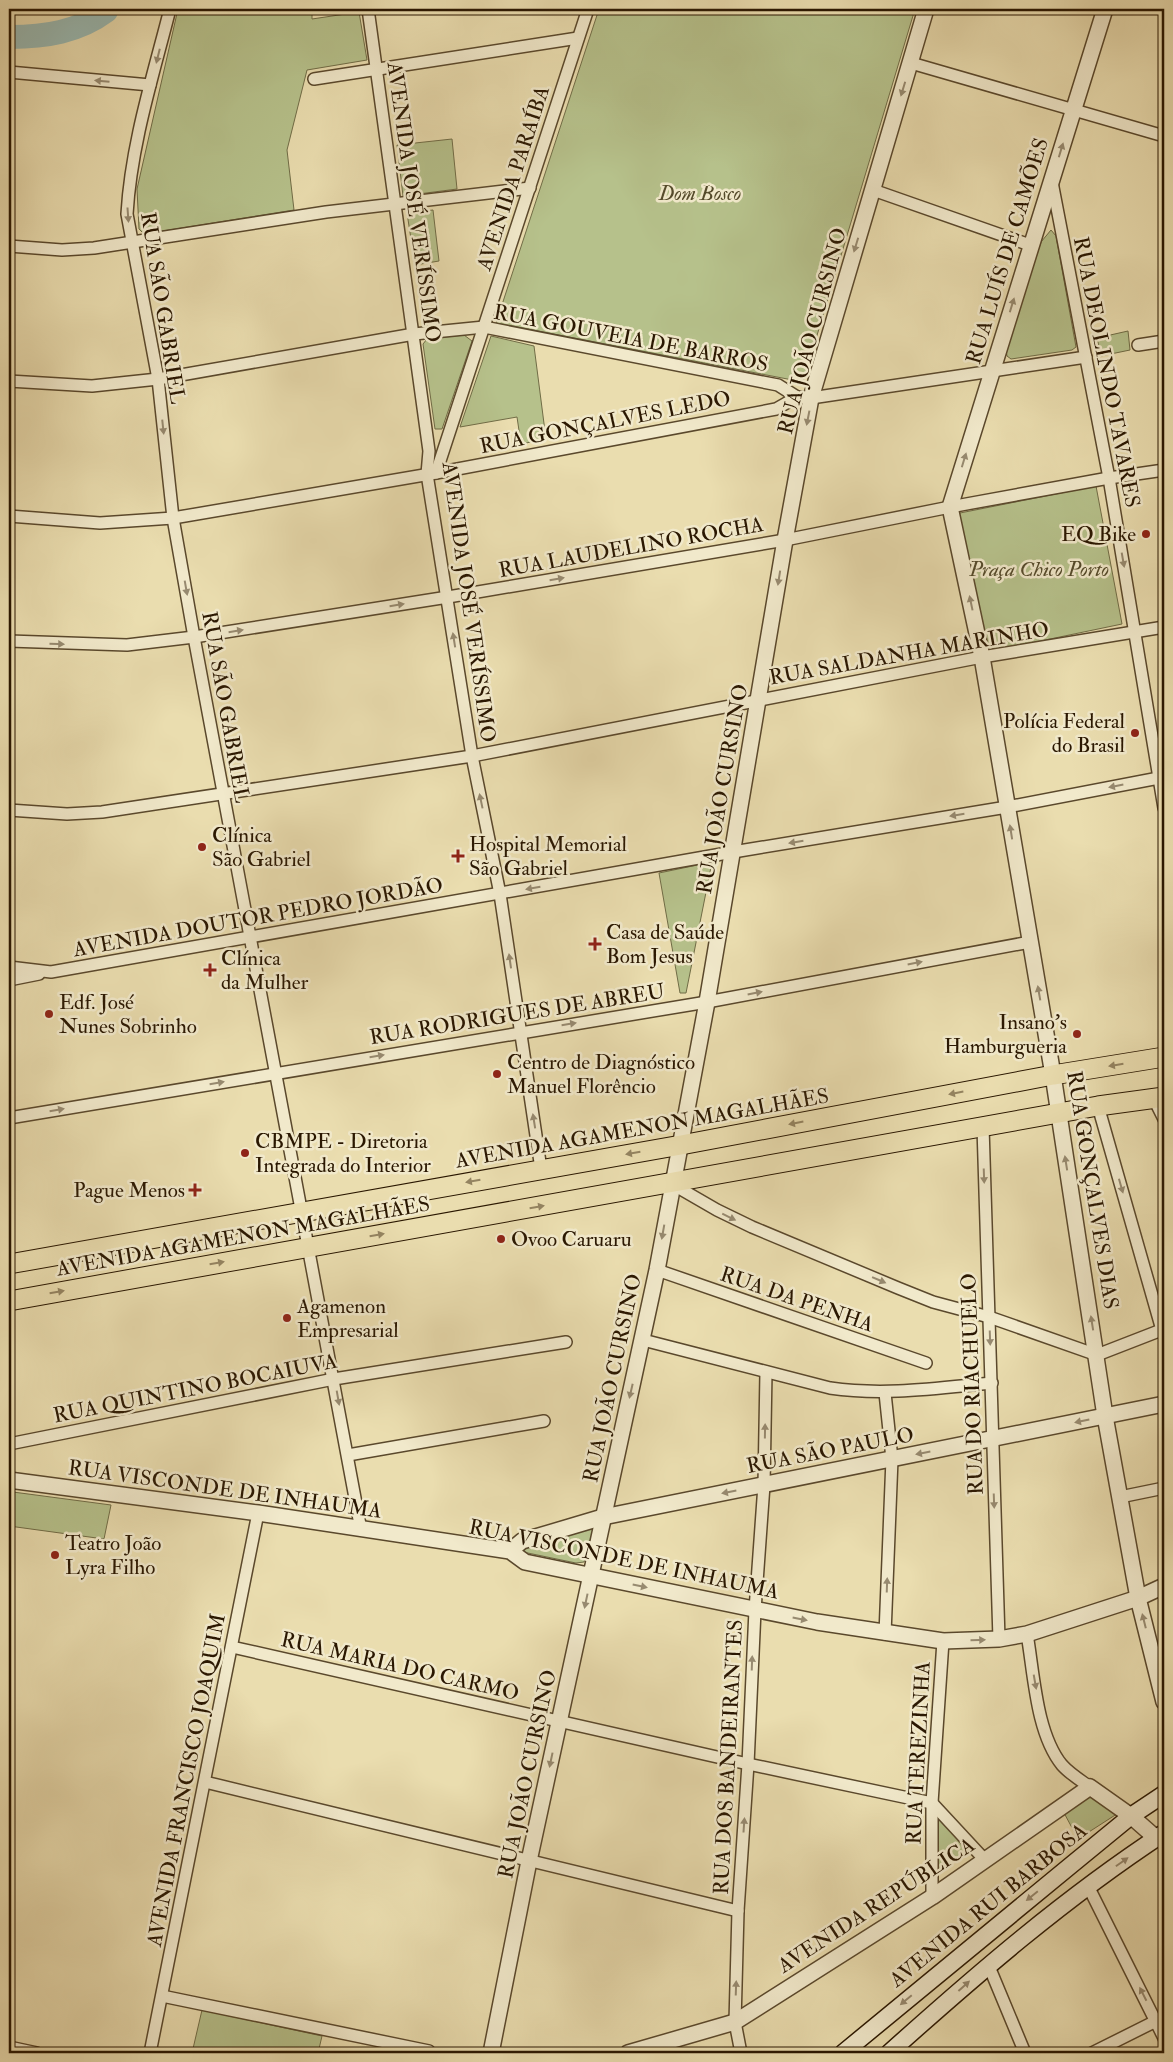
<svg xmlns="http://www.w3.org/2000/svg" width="1173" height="2062" font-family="'IM FELL Double Pica',serif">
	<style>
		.green { fill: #b6c18b; stroke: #706c46 }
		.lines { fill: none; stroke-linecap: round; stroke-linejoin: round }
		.river { stroke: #9abab3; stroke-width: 24 }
		.minor-casing { stroke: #5a482c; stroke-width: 14 }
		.tertiary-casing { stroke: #5a482c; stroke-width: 18 }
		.secondary-casing { stroke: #2a1701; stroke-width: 19 }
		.primary-casing { stroke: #2a1701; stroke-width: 21 }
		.minor { stroke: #f1e9cb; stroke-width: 11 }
		.tertiary { stroke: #f1e9cb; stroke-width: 15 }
		.secondary { stroke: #f1e9cb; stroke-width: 16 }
		.primary { stroke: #eaddaf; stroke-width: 19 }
		.oneway { fill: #978a70 }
		.oneway2 { fill: #948461 }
		.poi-dot { fill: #8f2418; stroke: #f1e9cb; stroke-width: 2 }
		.labels { text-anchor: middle; stroke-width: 5; stroke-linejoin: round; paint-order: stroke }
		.street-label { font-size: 21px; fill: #2a1701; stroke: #f1e9cb }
		.park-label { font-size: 21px; font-style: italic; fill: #544a2a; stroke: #f1e9cb }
		.poi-label { font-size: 21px; fill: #2a1701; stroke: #f1e9cb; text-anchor: start }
	</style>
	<rect width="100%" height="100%" fill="#eaddaf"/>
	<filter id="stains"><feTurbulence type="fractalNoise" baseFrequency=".004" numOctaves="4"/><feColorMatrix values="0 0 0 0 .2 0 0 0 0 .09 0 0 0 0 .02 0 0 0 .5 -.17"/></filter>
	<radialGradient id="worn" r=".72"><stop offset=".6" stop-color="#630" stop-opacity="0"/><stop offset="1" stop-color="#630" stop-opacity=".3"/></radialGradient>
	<!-- green -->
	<g class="green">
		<polygon points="178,9 312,9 312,19 359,12 367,60 307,70 287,150 294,210 144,234 139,229 137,189"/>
		<polygon points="599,9 915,9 803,382 496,323"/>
		<polygon points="452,139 457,189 403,196 397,145"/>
		<polygon points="433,210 439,261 415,265 407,213"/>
		<polygon points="1051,230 1056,236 1076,347 1072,350 1011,359 1007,356 1006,350 1041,242"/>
		<polygon points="1128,331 1130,350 1101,356 1097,338"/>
		<polygon points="464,335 472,341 442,429 435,429 423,344 427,339"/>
		<polygon points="491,336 534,346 546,439 521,444 517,417 460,427"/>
		<polygon points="1096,486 1122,624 983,653 955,514"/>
		<polygon points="712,862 686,993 680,993 659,873"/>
		<polygon points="13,1492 111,1505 104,1539 9,1526"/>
		<polygon points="583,1521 596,1526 584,1562 576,1563 523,1552 515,1545 514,1537 523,1531"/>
		<polygon points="1089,1794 1123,1810 1078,1839 1063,1811"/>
		<polygon points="938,1813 968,1853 935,1873"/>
		<polygon points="202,2010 322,2036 318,2053 192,2053"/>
	</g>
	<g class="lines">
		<!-- river -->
		<path class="river" d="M10,37c35,0 68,-5 96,-26"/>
		<defs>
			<g id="minor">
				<path d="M170,9c-17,67 -39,136 -43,205l31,165 15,139 21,119 167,893"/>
				<polyline points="368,9 429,451 427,474 472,756 500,894 541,1169"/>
				<polyline points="911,63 1164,136"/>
				<polyline points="9,72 150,85"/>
				<polyline points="314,79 578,38"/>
				<polyline points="1052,182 1109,478 1164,808"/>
				<polyline points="873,190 1030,245"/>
				<polyline points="9,246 62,250 94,248 326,212 530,188"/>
				<polyline points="1138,345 1164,341"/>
				<polyline points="9,381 92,386 158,379 414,334 484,327 778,385 797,397"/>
				<polyline points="436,473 588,9"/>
				<polyline points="9,516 100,523 173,518 436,473 776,409 797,397 811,398 1086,357"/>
				<polyline points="9,641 127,645 194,637 448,597 785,540 950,507 1109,478 1164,470"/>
				<polyline points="9,810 67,814 102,812 472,756 982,657 1164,627"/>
				<polyline points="9,967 51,972 733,852 1007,807 1164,777"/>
				<polyline points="9,980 39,974"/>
				<polyline points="1154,1099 1164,1119"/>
				<polyline points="1098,1106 1162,1330"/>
				<polyline points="9,1118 707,1002 1030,942"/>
				<polyline points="983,1127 999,1639"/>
				<polyline points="672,1184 717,1210 752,1227 898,1288 933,1302 989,1317 1097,1355 1164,1329"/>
				<polyline points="657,1270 926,1363"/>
				<path d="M643,1340l187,48c54,8 108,0 162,-5"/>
				<polyline points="9,1444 334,1379 566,1342"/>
				<polyline points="348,1455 544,1421"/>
				<polyline points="1120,1497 1164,1488"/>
				<polyline points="885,1634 892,1459 885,1393"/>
				<path d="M1027,1634c7,40 9,99 35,131 8,9 18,15 28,22"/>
				<polyline points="232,1647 748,1764 932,1803 984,1859"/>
				<polyline points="205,1782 738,1911"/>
				<polyline points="1088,1886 1164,2038"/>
				<polyline points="932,1897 932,1803 943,1641"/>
				<polyline points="988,1964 1025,2053"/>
				<polyline points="162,1996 429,2051"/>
				<polyline points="9,2047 37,2053"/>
				<polyline points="150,2053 258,1513"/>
				<polyline points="741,2053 735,2022 738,1911 748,1764 755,1610 764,1485 766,1372"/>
				<polyline points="1092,2053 1164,2017"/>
			</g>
			<g id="tertiary">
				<polyline points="1105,9 950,507 982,657 1053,1075 1105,1416 1138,1598 1164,1702"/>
				<polyline points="9,1480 258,1513 510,1551 525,1562 817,1622 943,1641 999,1639 1027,1634 1138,1598 1164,1586"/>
				<polyline points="510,1551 522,1541 603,1517 1164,1404"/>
				<polyline points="491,2053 529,1861 657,1270 707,1002 785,540 811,398 926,9"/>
				<polyline points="628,2053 735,2022 932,1897 1090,1787 1131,1816 1156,1838"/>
			</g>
			<g id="secondary">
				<polyline points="843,2053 1070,1866 1131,1816 1164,1794"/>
				<path d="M889,2053c88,-79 176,-155 275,-220"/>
			</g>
			<g id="primary">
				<polyline points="9,1264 681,1145 1053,1075 1164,1057"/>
				<polyline points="9,1301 1098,1106 1164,1097"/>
			</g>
		</defs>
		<!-- minor casing -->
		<use href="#minor" class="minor-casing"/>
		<!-- tertiary casing -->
		<use href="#tertiary" class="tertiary-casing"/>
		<!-- secondary casing -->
		<use href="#secondary" class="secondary-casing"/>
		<!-- primary casing -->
		<use href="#primary" class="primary-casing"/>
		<!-- minor -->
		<use href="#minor" class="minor"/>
		<!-- tertiary -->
		<use href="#tertiary" class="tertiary"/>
		<!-- secondary -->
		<use href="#secondary" class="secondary"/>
		<!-- primary -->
		<use href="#primary" class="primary"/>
	</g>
	<!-- one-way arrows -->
	<defs><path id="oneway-solid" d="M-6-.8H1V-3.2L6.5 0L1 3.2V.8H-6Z" transform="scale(1.25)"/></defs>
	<g class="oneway">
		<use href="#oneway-solid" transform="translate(158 56) rotate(104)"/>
		<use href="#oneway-solid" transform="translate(102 81) rotate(-175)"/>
		<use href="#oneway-solid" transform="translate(903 89) rotate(107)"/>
		<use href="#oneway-solid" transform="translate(1061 150) rotate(-73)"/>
		<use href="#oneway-solid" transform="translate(128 215) rotate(86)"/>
		<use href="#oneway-solid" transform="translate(856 245) rotate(107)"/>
		<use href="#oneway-solid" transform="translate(1012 305) rotate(-73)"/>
		<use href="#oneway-solid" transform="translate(808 418) rotate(101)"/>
		<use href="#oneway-solid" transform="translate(163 427) rotate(84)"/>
		<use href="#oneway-solid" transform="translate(964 460) rotate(-73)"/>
		<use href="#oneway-solid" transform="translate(1123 560) rotate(80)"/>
		<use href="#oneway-solid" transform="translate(779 578) rotate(99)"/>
		<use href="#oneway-solid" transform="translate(557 579) rotate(-10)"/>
		<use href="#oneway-solid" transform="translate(186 588) rotate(80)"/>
		<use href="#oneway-solid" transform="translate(971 603) rotate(-102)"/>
		<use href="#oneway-solid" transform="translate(397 605) rotate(-9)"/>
		<use href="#oneway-solid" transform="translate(236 631) rotate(-9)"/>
		<use href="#oneway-solid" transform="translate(454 640) rotate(-99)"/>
		<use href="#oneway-solid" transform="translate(57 644) rotate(1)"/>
		<use href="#oneway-solid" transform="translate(1116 786) rotate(169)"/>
		<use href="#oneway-solid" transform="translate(481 801) rotate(-102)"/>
		<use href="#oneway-solid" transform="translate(957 815) rotate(171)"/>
		<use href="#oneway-solid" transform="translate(1011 832) rotate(-99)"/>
		<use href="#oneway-solid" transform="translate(796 842) rotate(171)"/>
		<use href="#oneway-solid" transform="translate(533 888) rotate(170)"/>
		<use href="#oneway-solid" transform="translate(510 961) rotate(-98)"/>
		<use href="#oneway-solid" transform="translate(915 963) rotate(-11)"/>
		<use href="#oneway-solid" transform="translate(755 993) rotate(-11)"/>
		<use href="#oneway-solid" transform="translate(1039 993) rotate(-100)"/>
		<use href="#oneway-solid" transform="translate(569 1024) rotate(-9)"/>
		<use href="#oneway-solid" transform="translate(377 1056) rotate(-9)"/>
		<use href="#oneway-solid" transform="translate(217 1083) rotate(-10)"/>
		<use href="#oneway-solid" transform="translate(57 1110) rotate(-10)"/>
		<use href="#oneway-solid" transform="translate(534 1121) rotate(-99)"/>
		<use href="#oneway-solid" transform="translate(1066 1163) rotate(-99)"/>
		<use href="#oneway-solid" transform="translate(984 1176) rotate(88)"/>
		<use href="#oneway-solid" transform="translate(1121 1186) rotate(74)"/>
		<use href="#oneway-solid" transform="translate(729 1217) rotate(26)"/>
		<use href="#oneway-solid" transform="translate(663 1232) rotate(100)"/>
		<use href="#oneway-solid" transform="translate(879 1280) rotate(23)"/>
		<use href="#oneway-solid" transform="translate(1092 1323) rotate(-99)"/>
		<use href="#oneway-solid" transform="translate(990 1338) rotate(88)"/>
		<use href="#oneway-solid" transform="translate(631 1391) rotate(103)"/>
		<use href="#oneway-solid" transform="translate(338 1398) rotate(80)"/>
		<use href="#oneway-solid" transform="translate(1082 1421) rotate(168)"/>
		<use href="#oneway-solid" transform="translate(765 1431) rotate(-89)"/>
		<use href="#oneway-solid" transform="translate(923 1453) rotate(169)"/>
		<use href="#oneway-solid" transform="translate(729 1492) rotate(169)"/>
		<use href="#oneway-solid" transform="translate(994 1501) rotate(88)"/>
		<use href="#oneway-solid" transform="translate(887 1585) rotate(-88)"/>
		<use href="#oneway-solid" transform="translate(640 1586) rotate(12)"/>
		<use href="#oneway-solid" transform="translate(586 1601) rotate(102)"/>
		<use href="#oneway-solid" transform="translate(800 1619) rotate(11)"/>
		<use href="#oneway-solid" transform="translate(1144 1621) rotate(-104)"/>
		<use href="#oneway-solid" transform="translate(978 1640) rotate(-2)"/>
		<use href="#oneway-solid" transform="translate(752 1663) rotate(-88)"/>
		<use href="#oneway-solid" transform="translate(1035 1682) rotate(80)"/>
		<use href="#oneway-solid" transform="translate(551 1760) rotate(102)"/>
		<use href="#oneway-solid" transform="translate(744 1825) rotate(-86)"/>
		<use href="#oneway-solid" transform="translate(1122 1862) rotate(-35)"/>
		<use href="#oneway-solid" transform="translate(1032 1896) rotate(141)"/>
		<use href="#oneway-solid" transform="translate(964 1986) rotate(-42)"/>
		<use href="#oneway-solid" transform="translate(736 1988) rotate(-88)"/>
		<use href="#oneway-solid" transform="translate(1143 1994) rotate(-117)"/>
		<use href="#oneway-solid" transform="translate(906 2000) rotate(140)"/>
	</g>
	<g class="oneway2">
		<use href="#oneway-solid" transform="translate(1116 1065) rotate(171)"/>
		<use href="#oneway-solid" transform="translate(956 1093) rotate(169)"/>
		<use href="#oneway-solid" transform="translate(796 1123) rotate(169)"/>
		<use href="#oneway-solid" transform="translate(633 1153) rotate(170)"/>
		<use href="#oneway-solid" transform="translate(473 1181) rotate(170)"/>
		<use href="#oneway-solid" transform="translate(537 1207) rotate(-10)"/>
		<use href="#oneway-solid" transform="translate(377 1235) rotate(-10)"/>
		<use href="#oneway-solid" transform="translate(217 1263) rotate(-10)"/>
		<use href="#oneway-solid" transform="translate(57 1292) rotate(-10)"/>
	</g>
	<!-- markers -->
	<g class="poi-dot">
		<circle cx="1146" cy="534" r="5"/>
		<circle cx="1135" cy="733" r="5"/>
		<circle cx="202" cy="847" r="5"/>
		<path d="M455.5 848.5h5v5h5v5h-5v5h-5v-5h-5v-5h5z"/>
		<path d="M592.5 936.5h5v5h5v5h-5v5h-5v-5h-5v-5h5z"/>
		<path d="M207.5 962.5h5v5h5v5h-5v5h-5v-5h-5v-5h5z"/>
		<circle cx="49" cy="1014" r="5"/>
		<circle cx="1077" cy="1034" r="5"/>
		<circle cx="497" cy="1074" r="5"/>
		<circle cx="245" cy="1153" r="5"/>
		<path d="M192.5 1182.5h5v5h5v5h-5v5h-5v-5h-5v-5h5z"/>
		<circle cx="501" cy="1239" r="5"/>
		<circle cx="287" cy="1318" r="5"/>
		<circle cx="55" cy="1555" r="5"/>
	</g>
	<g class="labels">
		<!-- street labels -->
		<g class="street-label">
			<text transform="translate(513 178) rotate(-72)" y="7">AVENIDA PARAÍBA</text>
			<text transform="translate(414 202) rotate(82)" y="7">AVENIDA JOSÉ VERÍSSIMO</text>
			<text transform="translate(1007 251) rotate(-73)" y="7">RUA LUÍS DE CAMÕES</text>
			<text transform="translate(163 308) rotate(81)" y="7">RUA SÃO GABRIEL</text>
			<text transform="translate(812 331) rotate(-75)" y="7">RUA JOÃO CURSINO</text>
			<text transform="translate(631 338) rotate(11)" y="7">RUA GOUVEIA DE BARROS</text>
			<text transform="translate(1107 372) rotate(79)" y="7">RUA DEOLINDO TAVARES</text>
			<text transform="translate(605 422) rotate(-11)" y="7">RUA GONÇALVES LEDO</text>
			<text transform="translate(631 547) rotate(-10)" y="7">RUA LAUDELINO ROCHA</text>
			<text transform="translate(469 602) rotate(82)" y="7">AVENIDA JOSÉ VERÍSSIMO</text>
			<text transform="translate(909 653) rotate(-10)" y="7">RUA SALDANHA MARINHO</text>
			<text transform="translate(226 707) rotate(80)" y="7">RUA SÃO GABRIEL</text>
			<text transform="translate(722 789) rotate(-80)" y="7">RUA JOÃO CURSINO</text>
			<text transform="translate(258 917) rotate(-10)" y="7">AVENIDA DOUTOR PEDRO JORDÃO</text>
			<text transform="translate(517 1014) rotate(-9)" y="7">RUA RODRIGUES DE ABREU</text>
			<text transform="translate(642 1128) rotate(-10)" y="7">AVENIDA AGAMENON MAGALHÃES</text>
			<text transform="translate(1093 1190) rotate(81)" y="7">RUA GONÇALVES DIAS</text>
			<text transform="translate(243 1236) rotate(-10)" y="7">AVENIDA AGAMENON MAGALHÃES</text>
			<text transform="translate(797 1299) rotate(19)" y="7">RUA DA PENHA</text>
			<text transform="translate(612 1378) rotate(-78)" y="7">RUA JOÃO CURSINO</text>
			<text transform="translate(972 1384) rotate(-92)" y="7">RUA DO RIACHUELO</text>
			<text transform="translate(195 1388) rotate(-11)" y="7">RUA QUINTINO BOCAIUVA</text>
			<text transform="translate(830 1450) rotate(-11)" y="7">RUA SÃO PAULO</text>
			<text transform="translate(225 1489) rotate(8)" y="7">RUA VISCONDE DE INHAUMA</text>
			<text transform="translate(624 1559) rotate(12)" y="7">RUA VISCONDE DE INHAUMA</text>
			<text transform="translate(400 1666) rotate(13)" y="7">RUA MARIA DO CARMO</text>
			<text transform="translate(918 1753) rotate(-87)" y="7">RUA TEREZINHA</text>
			<text transform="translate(728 1757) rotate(-87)" y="7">RUA DOS BANDEIRANTES</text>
			<text transform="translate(527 1774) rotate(-78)" y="7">RUA JOÃO CURSINO</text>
			<text transform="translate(186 1780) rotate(-79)" y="7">AVENIDA FRANCISCO JOAQUIM</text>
			<text transform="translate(876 1905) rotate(-33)" y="7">AVENIDA REPÚBLICA</text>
			<text transform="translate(988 1905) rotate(-39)" y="7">AVENIDA RUI BARBOSA</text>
		</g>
		<!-- park labels -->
		<g class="park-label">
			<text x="700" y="200">Dom Bosco</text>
			<text x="1039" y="576">Praça Chico Porto</text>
		</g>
		<!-- poi labels -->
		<g class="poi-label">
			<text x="1136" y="541" text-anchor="end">EQ Bike</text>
			<text x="1125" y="728" text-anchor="end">Polícia Federal<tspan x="1125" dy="24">do Brasil</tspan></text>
			<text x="212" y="842">Clínica<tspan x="212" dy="24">São Gabriel</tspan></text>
			<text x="469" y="851">Hospital Memorial<tspan x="469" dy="24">São Gabriel</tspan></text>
			<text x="606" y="939">Casa de Saúde<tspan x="606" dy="24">Bom Jesus</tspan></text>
			<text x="221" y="965">Clínica<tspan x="221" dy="24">da Mulher</tspan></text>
			<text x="59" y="1009">Edf. José<tspan x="59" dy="24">Nunes Sobrinho</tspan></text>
			<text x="1067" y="1029" text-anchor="end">Insano's<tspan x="1067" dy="24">Hamburgueria</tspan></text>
			<text x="507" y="1069">Centro de Diagnóstico<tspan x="507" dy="24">Manuel Florêncio</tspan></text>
			<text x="255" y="1148">CBMPE - Diretoria<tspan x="255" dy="24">Integrada do Interior</tspan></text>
			<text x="185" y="1197" text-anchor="end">Pague Menos</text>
			<text x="511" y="1246">Ovoo Caruaru</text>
			<text x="297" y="1313">Agamenon<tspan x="297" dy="24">Empresarial</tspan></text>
			<text x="65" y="1550">Teatro João<tspan x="65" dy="24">Lyra Filho</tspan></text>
		</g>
	</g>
	<!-- margin -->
	<rect width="1173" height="2062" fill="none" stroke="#eaddaf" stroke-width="30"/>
	<rect x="10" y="10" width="1153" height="2042" fill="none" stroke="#2a1701" stroke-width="2.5"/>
	<rect x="15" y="15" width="1143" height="2032" fill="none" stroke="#2a1701"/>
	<rect width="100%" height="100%" filter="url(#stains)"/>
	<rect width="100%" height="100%" fill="url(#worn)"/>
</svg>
